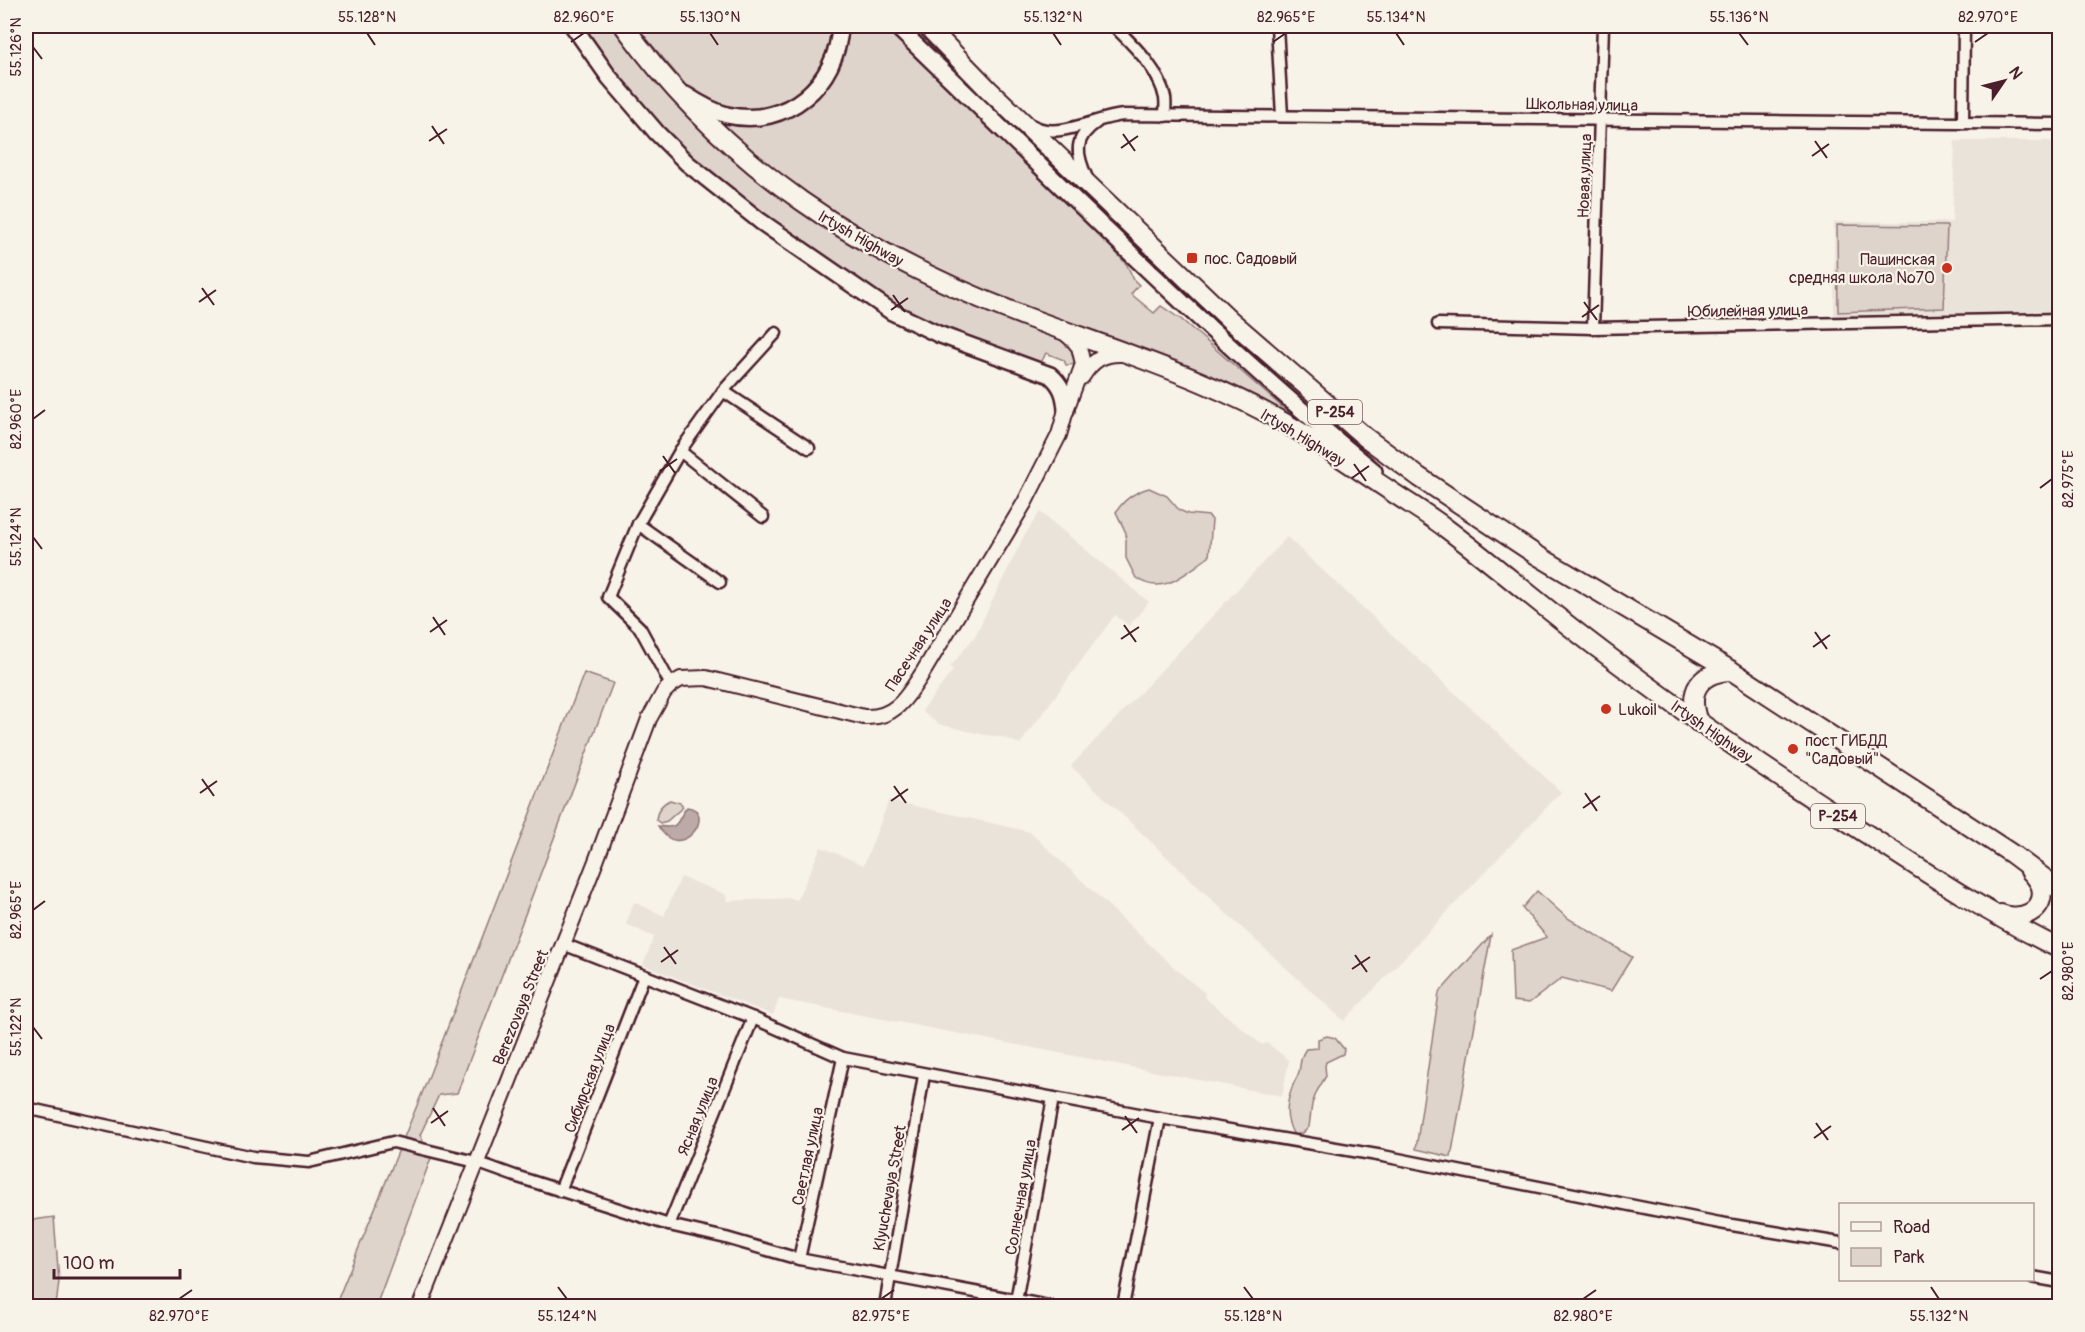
<svg xmlns="http://www.w3.org/2000/svg" width="2085" height="1332" font-family="Pangolin,sans-serif">
	<style>
		.built { fill: #eae3da }
		.green { fill: #ded4cc; stroke: #947a7c; stroke-width: 1.5 }
		.water { fill: #bcaaa7; stroke: #8e7275; stroke-width: 1.5 }
		.lines { fill: none; stroke-linecap: round; stroke-linejoin: round }
		.street-casing { stroke: #4a1f2b; stroke-width: 15 }
		.secondary-casing { stroke: #4a1f2b; stroke-width: 18 }
		.primary-casing { stroke: #4a1f2b; stroke-width: 20 }
		.highway-casing { stroke: #4a1f2b; stroke-width: 22 }
		.street { stroke: #f7f3e8; stroke-width: 10 }
		.secondary { stroke: #f7f3e8; stroke-width: 14 }
		.primary { stroke: #f7f3e8; stroke-width: 15 }
		.highway { stroke: #f7f3e8; stroke-width: 18 }
		.ticks { fill: none; stroke: #4a1f2b; stroke-width: 2 }
		.poi-dot { fill: #c8321e; stroke: #f7f3e8; stroke-width: 2 }
		.labels { text-anchor: middle; stroke-width: 4.5; stroke-linejoin: round; paint-order: stroke }
		.shield { fill: #f7f3e8; stroke: #7e5f64; stroke-width: 1.5 }
		.shield-label { font-size: 15px; font-weight: bold; fill: #4a1f2b }
		.street-label { font-size: 16px; fill: #4a1f2b; stroke: #f7f3e8 }
		.poi-label { font-size: 16px; fill: #4a1f2b; stroke: #f7f3e8; text-anchor: start }
		.neatline { fill: none; stroke: #4a1f2b; stroke-width: 2 }
		.ticks-label { font-size: 15px; text-anchor: middle; fill: #4a1f2b }
	</style>
	<rect width="100%" height="100%" fill="#f7f3e8"/>
	<filter id="ink" filterUnits="userSpaceOnUse"><feTurbulence type="fractalNoise" baseFrequency=".0167" numOctaves="2"/><feDisplacementMap in="SourceGraphic" scale="12" xChannelSelector="R" yChannelSelector="G"/><feConvolveMatrix kernelMatrix="1 2 1 2 8 2 1 2 1" color-interpolation-filters="sRGB"/></filter>
	<g filter="url(#ink)">
		<!-- built -->
		<g class="built">
			<polygon points="1955,141 2059,141 2059,314 1954,313 1834,316 1834,222 1952,222"/>
			<polygon points="1040,512 1149,602 1129,626 1115,615 1020,744 1002,737 985,735 938,724 922,711 953,670 950,667 975,636 1023,538"/>
			<polygon points="1287,537 1561,792 1344,1021 1228,915 1071,766"/>
			<polygon points="889,800 1030,832 1179,972 1205,993 1204,997 1262,1045 1267,1043 1289,1060 1282,1096 779,999 773,1015 643,965 654,937 626,924 634,902 664,916 681,877 725,894 728,901 791,898 797,900 821,847 864,865"/>
		</g>
		<!-- green -->
		<g class="green">
			<polygon points="579,26 614,26 631,49 749,170 1063,338 1074,349 1077,364 1066,365 1064,360 1046,353 1040,365 917,319 890,304 735,194 694,161 633,98"/>
			<polygon points="636,26 835,26 834,36 818,78 784,106 752,112 720,107 689,89"/>
			<polygon points="847,26 885,26 960,97 1018,157 1112,248 1127,265 1134,280 1139,285 1131,294 1154,313 1161,306 1182,320 1303,425 1186,367 1104,334 1014,303 919,264 798,192 708,114 726,119 818,94 830,80 841,62 845,48"/>
			<polygon points="1837,225 1947,226 1944,308 1838,312"/>
			<path d="M1149,488l18,8 12,14 9,4 21,2 3,4 -3,37c-24,16 -45,40 -73,21l-10,-20v-25l-10,-21c8,-13 19,-20 33,-24z"/>
			<polygon points="584,673 613,683 457,1093 439,1095 420,1135 431,1158 376,1306 335,1306 427,1081"/>
			<path d="M670,800l10,3 3,4 -16,14 -7,2 -4,-3c1,-10 5,-16 14,-20z"/>
			<polygon points="1537,891 1566,917 1632,957 1611,991 1562,978 1529,1003 1513,1001 1511,950 1547,937 1522,908"/>
			<polygon points="1491,935 1451,1157 1416,1149 1439,993"/>
			<path d="M1327,1036l8,2 9,11 -1,5 -17,8 -1,4 1,10 -9,15 -5,13 -3,23 -6,6 -9,2c-10,-17 -8,-32 -1,-50 2,-5 5,-9 6,-13 2,-10 1,-15 7,-23l12,-1v-9z"/>
			<polygon points="54,1217 59,1281 56,1306 26,1306 26,1221"/>
		</g>
		<!-- water -->
		<path class="water" d="M687,807c32,4 -7,59 -29,19 23,4 17,-4 29,-19z"/>
		<g class="lines">
			<defs>
				<g id="street">
					<path d="M1114,26c20,20 45,43 51,72 1,5 0,12 0,18"/>
					<polyline points="1277,26 1282,116"/>
					<polyline points="1963,123 1964,26"/>
					<path d="M1034,126c24,14 62,-9 90,-11l936,9"/>
					<path d="M1087,178c-11,-24 -14,-40 10,-56"/>
					<polyline points="1438,324 1593,328 2060,319"/>
					<polyline points="1593,328 1603,26"/>
					<polyline points="723,391 809,448"/>
					<polyline points="680,451 763,517"/>
					<polyline points="638,524 720,582"/>
					<polyline points="671,685 640,628 608,597 638,524 680,451 723,391 776,333"/>
					<polyline points="563,944 753,1018 843,1058 1160,1118 1383,1156 1720,1223 1840,1243"/>
					<polyline points="26,1108 253,1157 309,1162 393,1142 476,1162 515,1176 669,1225 726,1238 799,1259 1049,1306"/>
					<polyline points="560,1191 644,976"/>
					<polyline points="669,1225 753,1018"/>
					<polyline points="799,1259 843,1058"/>
					<polyline points="2032,1277 2060,1282"/>
					<polyline points="1016,1301 1053,1098"/>
					<polyline points="885,1306 924,1075"/>
					<polyline points="1123,1306 1160,1118"/>
				</g>
				<g id="secondary">
					<path d="M1082,377c10,-16 21,-24 40,-23"/>
					<path d="M420,1306l176,-445 53,-142 15,-27 7,-7 10,-6 25,-1 158,39c31,2 43,-20 58,-43l103,-172 34,-67 7,-25 17,-46 -4,-17 -5,-6 -8,-7"/>
				</g>
				<g id="primary">
					<path d="M573,26l36,51 48,56 30,30 73,58 132,91 46,22 112,41c12,10 15,20 16,35"/>
					<path d="M896,26c157,151 309,307 478,445"/>
					<path d="M686,95c12,8 26,16 41,20 59,14 111,-31 113,-89"/>
				</g>
				<g id="highway">
					<path d="M624,26c103,142 237,228 400,290 96,36 198,66 286,122 27,17 53,35 79,52 19,13 40,25 58,39 53,40 103,84 156,123 83,63 169,121 256,177 66,43 131,86 201,120"/>
					<polyline points="927,26 988,89 1229,319 1365,437 1419,477 1535,554 1732,671 1948,812 2012,854 2060,890"/>
					<path d="M1698,722c-11,-31 1,-50 34,-51"/>
					<path d="M2001,914c19,8 46,-3 40,-27 -2,-6 -7,-12 -11,-16"/>
				</g>
			</defs>
			<!-- street casing -->
			<use href="#street" class="street-casing"/>
			<!-- secondary casing -->
			<use href="#secondary" class="secondary-casing"/>
			<!-- primary casing -->
			<use href="#primary" class="primary-casing"/>
			<!-- highway casing -->
			<use href="#highway" class="highway-casing"/>
			<!-- street -->
			<use href="#street" class="street"/>
			<!-- secondary -->
			<use href="#secondary" class="secondary"/>
			<!-- primary -->
			<use href="#primary" class="primary"/>
			<!-- highway -->
			<use href="#highway" class="highway"/>
		</g>
	</g>
	<!-- ticks -->
	<path class="ticks" d="M367,33l8,12M710,33l8,12M1053,33l8,12M1396,33l8,12M1739,33l9,12M571,42l13,-9M1273,42l13,-9M1975,42l13,-9M33,47l9,12M432,126l12,18M1123,134l12,17M429,141l18,-12M1815,141l12,17M1121,148l17,-12M1812,156l17,-12M202,288l12,17M893,295l12,17M199,302l17,-12M1584,302l13,18M891,310l17,-12M1582,317l17,-12M33,419l12,-9M663,456l12,17M1354,464l12,17M660,471l17,-12M1352,478l17,-12M2040,488l12,-9M33,537l9,12M433,617l12,18M1124,625l12,17M430,632l17,-12M1815,632l12,17M1121,639l18,-12M1813,647l17,-12M202,779l12,17M894,786l12,17M200,793l17,-12M1585,793l12,18M891,801l17,-12M1583,808l17,-12M33,910l12,-9M664,947l12,17M1355,955l12,17M661,962l17,-12M1352,969l18,-12M2040,979l12,-8M33,1027l9,12M433,1108l12,18M1125,1116l12,17M431,1123l17,-12M1816,1123l12,17M1122,1130l17,-12M1814,1138l17,-12M558,1287l9,12M1244,1287l9,12M1931,1287l8,12M179,1299l13,-9M881,1299l13,-9M1583,1299l13,-9"/>
	<!-- markers -->
	<g class="poi-dot">
		<rect x="1186" y="252" width="12" height="12" rx="3"/>
		<circle cx="1947" cy="268" r="6"/>
		<circle cx="1606" cy="709" r="6"/>
		<circle cx="1793" cy="749" r="6"/>
	</g>
	<g class="labels">
		<!-- shield labels -->
		<g class="shield">
			<rect x="1308" y="400" width="54" height="24" rx="4.5"/>
			<rect x="1811" y="804" width="54" height="24" rx="4.5"/>
		</g>
		<g class="shield-label">
			<text x="1335" y="417">Р-254</text>
			<text x="1838" y="821">Р-254</text>
		</g>
		<!-- street labels -->
		<g class="street-label">
			<text transform="translate(1582 104) rotate(1)" y="6">Школьная улица</text>
			<text transform="translate(1584 176) rotate(-88)" y="6">Новая улица</text>
			<text transform="translate(861 238) rotate(30)" y="6">Irtysh Highway</text>
			<text transform="translate(1748 310) rotate(-1)" y="6">Юбилейная улица</text>
			<text transform="translate(1303 437) rotate(31)" y="6">Irtysh Highway</text>
			<text transform="translate(918 644) rotate(-57)" y="6">Пасечная улица</text>
			<text transform="translate(1712 731) rotate(35)" y="6">Irtysh Highway</text>
			<text transform="translate(520 1007) rotate(-68)" y="6">Berezovaya Street</text>
			<text transform="translate(589 1078) rotate(-69)" y="6">Сибирская улица</text>
			<text transform="translate(697 1116) rotate(-68)" y="6">Ясная улица</text>
			<text transform="translate(807 1156) rotate(-78)" y="6">Светлая улица</text>
			<text transform="translate(889 1188) rotate(-80)" y="6">Klyuchevaya Street</text>
			<text transform="translate(1020 1197) rotate(-80)" y="6">Солнечная улица</text>
		</g>
		<!-- poi labels -->
		<g class="poi-label">
			<text x="1204" y="264">пос. Садовый</text>
			<text x="1935" y="265" text-anchor="end">Пашинская<tspan x="1935" dy="18">средняя школа №70</tspan></text>
			<text x="1618" y="715">Lukoil</text>
			<text x="1805" y="746">пост ГИБДД<tspan x="1805" dy="18">"Садовый"</tspan></text>
		</g>
	</g>
	<!-- margin -->
	<rect width="2085" height="1332" fill="none" stroke="#f7f3e8" stroke-width="66"/>
	<!-- legend -->
	<rect x="1839" y="1203" width="195" height="78" fill="#f7f3e8" stroke="#b29e9c" stroke-width="1.5"/>
	<rect x="1851" y="1222" width="30" height="9" fill="#f7f3e8" stroke="#b29e9c" stroke-width="1.5"/>
	<text x="1893" y="1233" font-size="18" fill="#4a1f2b">Road</text>
	<rect x="1851" y="1248" width="30" height="18" fill="#ded4cc" stroke="#b29e9c" stroke-width="1.5"/>
	<text x="1893" y="1263" font-size="18" fill="#4a1f2b">Park</text>
	<!-- north arrow -->
	<g transform="translate(2004 81) rotate(55)" stroke="#f7f3e8" stroke-width="4.5" paint-order="stroke">
	<path d="M0-4.5L10 22L0 15L-10 22Z" fill="#4a1f2b"/>
	<text y="-9" font-size="16" font-weight="bold" text-anchor="middle" fill="#4a1f2b">N</text>
	</g>
	<!-- scale -->
	<path d="M54 1269v9h126v-9" fill="none" stroke="#4a1f2b" stroke-width="3"/>
	<text x="63" y="1269" font-size="18" fill="#4a1f2b" stroke="#f7f3e8" stroke-width="4.5" paint-order="stroke">100 m</text>
	<rect x="33" y="33" width="2019" height="1266" class="neatline"/>
	<g class="ticks-label">
		<text x="367" y="22">55.128°N</text>
		<text x="584" y="22">82.960°E</text>
		<text x="710" y="22">55.130°N</text>
		<text x="1053" y="22">55.132°N</text>
		<text x="1286" y="22">82.965°E</text>
		<text x="1396" y="22">55.134°N</text>
		<text x="1739" y="22">55.136°N</text>
		<text x="1988" y="22">82.970°E</text>
		<text transform="translate(16 47) rotate(-90)" y="5">55.126°N</text>
		<text transform="translate(16 419) rotate(-90)" y="5">82.960°E</text>
		<text transform="translate(2068 479) rotate(-90)" y="5">82.975°E</text>
		<text transform="translate(16 537) rotate(-90)" y="5">55.124°N</text>
		<text transform="translate(16 910) rotate(-90)" y="5">82.965°E</text>
		<text transform="translate(2068 971) rotate(-90)" y="5">82.980°E</text>
		<text transform="translate(16 1027) rotate(-90)" y="5">55.122°N</text>
		<text x="179" y="1321">82.970°E</text>
		<text x="567" y="1321">55.124°N</text>
		<text x="881" y="1321">82.975°E</text>
		<text x="1253" y="1321">55.128°N</text>
		<text x="1583" y="1321">82.980°E</text>
		<text x="1939" y="1321">55.132°N</text>
	</g>
</svg>
